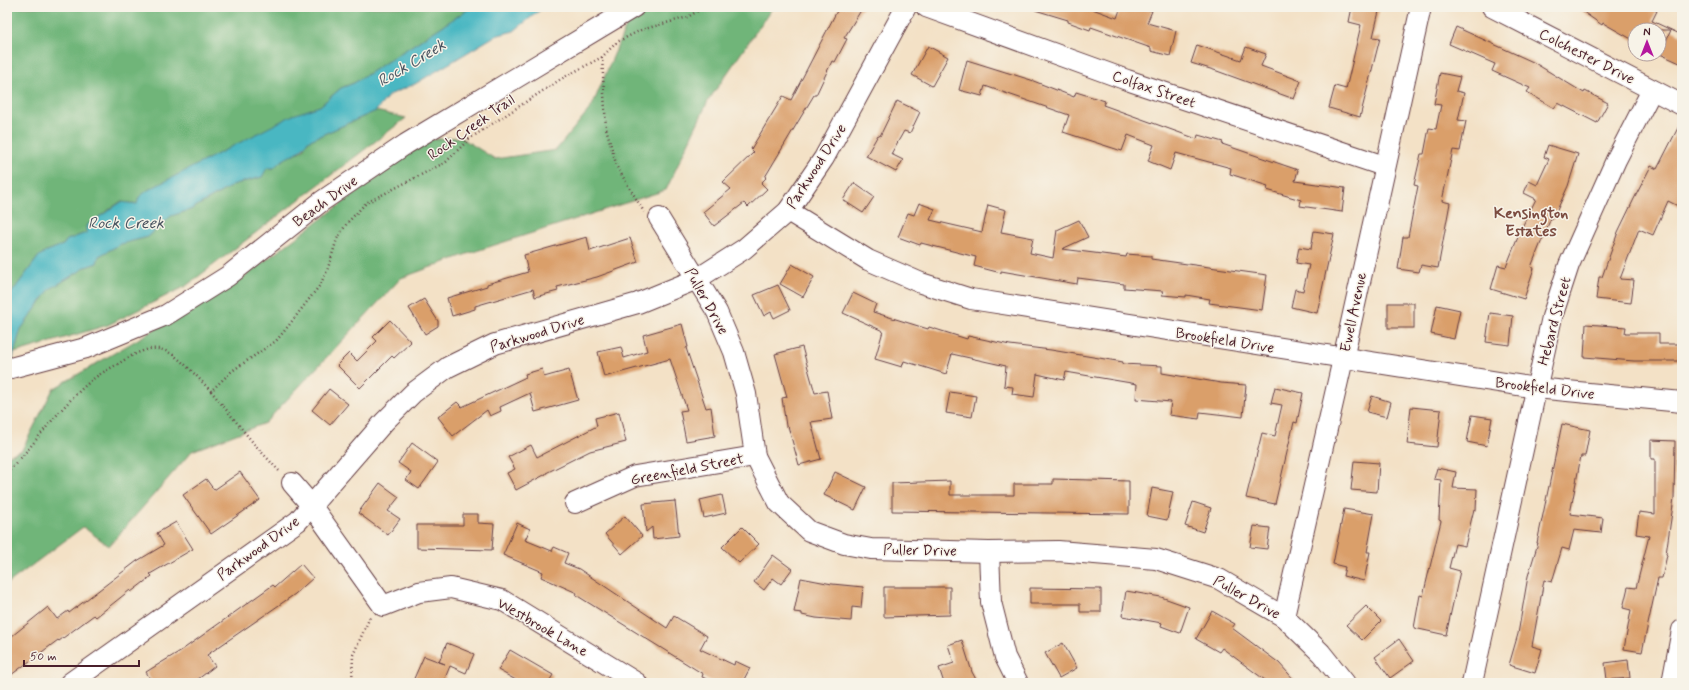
<svg xmlns="http://www.w3.org/2000/svg" width="1689" height="690" font-family="Mynerve,sans-serif">
	<style>
		.forest { fill: #70b579; stroke: #5d6a52 }
		.water { fill: #49b7c2; stroke: #4a6b76 }
		.building { fill: #da9f6a }
		.lines { fill: none; stroke-linecap: round; stroke-linejoin: round }
		.minor-casing { stroke: #633c42; stroke-width: 22 }
		.path { stroke: #633c42; stroke-width: 2.5; stroke-dasharray: 1 3; stroke-linecap: butt }
		.minor { stroke: #fff; stroke-width: 20 }
		.labels { text-anchor: middle; stroke-width: 3; stroke-linejoin: round; paint-order: stroke }
		.street-label { font-size: 15px; fill: #4a1f2b; stroke: #f7f3e8 }
		.water-label { font-size: 16px; font-style: italic; fill: #4a5460; stroke: #f7f3e8 }
		.neighbourhood-label { font-size: 16px; font-weight: bold; fill: #7c4c41; stroke: #f7f3e8 }
	</style>
	<rect width="100%" height="100%" fill="#f7f3e8"/>
	<filter id="ink" filterUnits="userSpaceOnUse"><feTurbulence type="fractalNoise" baseFrequency=".025" numOctaves="2"/><feDisplacementMap in="SourceGraphic" scale="8" xChannelSelector="R" yChannelSelector="G"/><feConvolveMatrix kernelMatrix="1 2 1 2 8 2 1 2 1" color-interpolation-filters="sRGB"/></filter>
	<filter id="wash" filterUnits="userSpaceOnUse"><feTurbulence type="fractalNoise" baseFrequency=".012" numOctaves="4" result="noise"/><feDisplacementMap in="SourceGraphic" scale="16" xChannelSelector="R" yChannelSelector="G"/><feGaussianBlur stdDeviation="0.9" result="paint"/><feColorMatrix in="noise" values="0 0 0 0 0 0 0 0 0 0 0 0 0 0 0 0 0 1.4 0 .05"/><feComposite in="paint" operator="in"/></filter>
	<g filter="url(#wash)">
		<rect width="100%" height="100%" fill="#f3e1c6"/>
		<!-- forest -->
		<g class="forest">
			<polygon points="7,7 472,7 354,83 341,88 320,106 293,116 148,190 137,204 120,202 92,222 86,233 67,240 63,245 47,251 39,256 7,299"/>
			<polygon points="653,7 773,7 708,101 666,190 470,253 401,278 265,423 192,451 109,546 83,527 7,584 7,456 22,450 53,389 242,278 427,140 460,137 495,159 556,150 592,106 627,24"/>
			<polygon points="376,111 406,118 186,286 108,325 14,353 21,329 50,289 80,271 83,268 97,263 99,256 121,244 148,237 171,216 190,210 235,184 262,177 266,168 274,168 280,160 303,150 308,141"/>
		</g>
		<!-- water -->
		<path class="water" d="M472,7h72l-30,24 -19,5 -80,48 -26,11 -13,16 -68,30c-9,16 -23,13 -34,27h-7l-5,9 -27,7 -45,26 -19,6 -23,21 -27,7 -22,12 -2,7 -14,5 -3,3 -30,18 -29,40 -7,24 -3,26 -4,9v-89l32,-43 8,-5 16,-6 4,-5 19,-7v-7l35,-24 16,2 2,-7 9,-7 145,-75 27,-9 21,-18 13,-5z"/>
		<g id="blocks">
			<!-- building -->
			<g class="building">
				<polygon points="839,7 863,7 844,38 847,39 835,62 832,61 816,95 814,95 765,177 766,178 761,183 767,189 748,207 744,203 714,226 703,212 731,189 723,182 754,152 751,149 783,96 791,100"/>
				<polygon points="1035,7 1087,7 1117,18 1121,7 1140,7 1152,11 1147,23 1176,31 1170,56 1151,51 1151,48 1091,27 1090,30 1068,22 1068,20 1035,10"/>
				<polygon points="1352,7 1380,7 1373,37 1380,38 1360,117 1329,108 1335,86 1346,89 1361,25 1349,22"/>
				<polygon points="1576,7 1650,7 1657,11 1652,21 1682,35 1682,64 1660,54 1671,30 1635,30 1635,41 1603,23 1602,25"/>
				<polygon points="1456,27 1533,62 1584,93 1585,91 1608,103 1597,123 1558,103 1554,108 1527,92 1530,88 1492,71 1495,64 1449,44"/>
				<polygon points="1197,45 1241,60 1246,47 1266,54 1261,66 1301,81 1294,99 1217,71 1191,63"/>
				<polygon points="928,46 948,57 932,86 912,75"/>
				<polygon points="967,60 1031,80 1074,97 1076,92 1105,101 1103,105 1197,139 1198,135 1223,142 1222,144 1298,170 1295,181 1345,188 1342,212 1300,206 1301,200 1267,190 1268,186 1230,174 1231,168 1176,153 1170,170 1148,161 1154,145 1128,135 1122,151 1063,132 1069,115 985,86 982,96 959,90"/>
				<polygon points="1440,73 1460,77 1456,91 1464,93 1458,120 1466,121 1460,151 1453,150 1442,201 1450,203 1438,268 1421,265 1419,272 1398,269 1403,237 1408,237 1418,186 1414,185 1421,154 1424,154 1429,128 1436,129 1441,105 1434,104"/>
				<polygon points="897,101 920,112 910,133 904,131 891,154 903,160 896,172 866,156 878,135 880,136"/>
				<polygon points="1682,120 1682,208 1668,201 1653,235 1639,229 1620,279 1634,280 1631,303 1596,299 1599,277 1602,277 1618,232 1634,199 1651,166 1657,169"/>
				<polygon points="1548,145 1578,154 1568,186 1553,219 1551,218 1531,267 1534,268 1524,299 1491,289 1498,265 1506,267 1522,227 1536,199 1524,193 1529,181 1537,185 1549,159 1544,157"/>
				<polygon points="854,183 874,197 863,213 843,200"/>
				<polygon points="919,203 935,209 930,220 982,232 988,205 1006,210 1001,232 1033,238 1030,253 1053,258 1057,230 1079,220 1088,237 1062,249 1126,257 1127,254 1151,256 1151,259 1267,275 1262,310 1209,303 1210,299 1186,295 1186,297 1162,295 1163,291 1124,288 1124,284 1078,278 1077,284 1001,271 1001,273 974,266 976,257 921,243 920,245 898,237 908,213 914,215"/>
				<polygon points="1314,231 1334,234 1317,313 1291,307 1295,289 1303,291 1309,265 1296,263 1299,247 1311,249"/>
				<polygon points="587,237 590,251 630,238 638,262 597,277 557,287 558,291 535,297 533,289 475,306 475,309 452,316 447,298 487,286 487,284 528,272 524,255"/>
				<polygon points="792,264 814,277 803,297 780,284"/>
				<polygon points="778,285 790,310 774,318 771,312 764,316 754,295"/>
				<polygon points="853,293 876,304 873,312 928,329 929,327 967,339 968,336 1010,345 1051,350 1123,362 1122,364 1162,366 1162,373 1221,383 1246,385 1243,417 1200,412 1199,419 1169,415 1171,402 1136,399 1137,384 1066,372 1064,380 1037,374 1034,397 1012,394 1013,387 1004,386 1006,366 952,354 946,374 904,361 902,367 875,359 883,331 843,313"/>
				<polygon points="424,299 438,321 438,326 425,334 409,308"/>
				<rect x="1388" y="303" width="26" height="25"/>
				<polygon points="1437,305 1460,310 1454,339 1431,334"/>
				<polygon points="1490,313 1513,316 1510,345 1486,342"/>
				<polygon points="390,320 411,342 394,358 392,356 360,388 337,365 349,353 357,361 377,341 373,337"/>
				<polygon points="682,324 688,347 686,348 706,408 711,407 715,436 686,441 680,411 687,410 670,359 604,377 598,352 621,347 624,358 647,351 643,335"/>
				<polygon points="1586,324 1626,327 1625,333 1659,333 1659,344 1682,344 1682,361 1634,361 1584,357"/>
				<polygon points="802,347 815,393 827,391 832,419 811,422 821,459 799,465 788,426 786,426 782,398 787,397 775,354"/>
				<polygon points="542,369 544,377 569,370 578,400 535,412 530,393 500,407 501,411 490,416 487,410 453,436 438,417 457,402 462,407 526,377 525,374"/>
				<polygon points="1275,387 1303,393 1297,423 1294,422 1275,504 1246,498 1262,433 1275,436 1282,405 1271,403"/>
				<polygon points="329,389 348,404 330,425 312,410"/>
				<polygon points="950,392 976,396 972,417 946,413"/>
				<polygon points="1372,396 1391,402 1387,417 1367,412"/>
				<polygon points="1411,407 1441,410 1437,447 1407,444"/>
				<polygon points="619,412 626,442 590,451 546,473 546,474 516,490 507,473 515,469 508,457 531,445 537,457 597,426 595,418"/>
				<polygon points="1472,415 1492,418 1487,446 1467,442"/>
				<polygon points="1562,424 1590,430 1585,456 1581,456 1570,514 1603,518 1601,533 1574,530 1569,550 1562,548 1552,582 1544,580 1532,646 1542,649 1535,673 1509,665 1518,634 1528,576 1538,543 1537,543"/>
				<polygon points="1651,440 1675,441 1674,498 1666,554 1667,555 1662,578 1658,578 1642,652 1624,649 1631,610 1623,608 1628,587 1636,588 1649,536 1636,534 1639,512 1655,514 1655,459 1651,459"/>
				<polygon points="412,443 438,462 419,489 406,480 411,472 398,463"/>
				<polygon points="1354,461 1379,463 1377,492 1351,490"/>
				<polygon points="1437,468 1456,472 1453,488 1477,489 1476,510 1474,509 1465,546 1455,544 1449,568 1460,571 1446,635 1414,628 1420,595 1423,596 1441,521 1439,520 1441,480 1434,479"/>
				<polygon points="240,472 260,500 211,534 183,495 206,479 214,490"/>
				<polygon points="835,472 866,487 855,510 824,495"/>
				<polygon points="1053,479 1129,481 1129,514 892,511 892,483 950,481 950,495 1014,495 1014,484 1053,484"/>
				<polygon points="380,483 399,497 388,511 400,519 388,535 358,513"/>
				<polygon points="1152,488 1173,492 1167,520 1147,516"/>
				<polygon points="722,495 726,513 704,518 700,500"/>
				<polygon points="675,501 679,536 653,539 652,527 646,532 643,504"/>
				<polygon points="1193,502 1211,508 1203,532 1185,526"/>
				<polygon points="1344,509 1374,514 1367,552 1370,552 1364,581 1343,576 1345,567 1333,564"/>
				<polygon points="463,514 478,514 478,523 494,524 492,550 417,548 417,525 463,525"/>
				<polygon points="625,516 642,536 622,554 605,534"/>
				<polygon points="176,522 193,549 150,574 152,576 131,592 130,590 96,617 94,615 59,641 58,640 7,678 7,640 48,607 57,619 68,611 69,613 137,561 164,545 157,533"/>
				<polygon points="517,523 530,529 525,540 552,551 554,547 568,553 564,563 579,569 667,628 674,616 707,636 700,649 734,665 735,661 750,668 742,683 716,683 702,677 703,674 576,595 577,593 541,577 543,572 503,555"/>
				<polygon points="1254,526 1270,528 1267,549 1250,547"/>
				<polygon points="742,527 759,544 739,563 722,547"/>
				<polygon points="773,555 792,569 781,584 773,578 764,590 754,582"/>
				<polygon points="301,564 313,578 295,594 207,655 215,666 193,683 153,683 146,672 182,650 273,585 275,587"/>
				<polygon points="801,578 832,584 863,587 861,608 852,607 851,621 816,618 802,615 802,613 794,612"/>
				<polygon points="884,587 950,587 950,615 884,617"/>
				<polygon points="1030,588 1101,589 1101,612 1080,612 1080,604 1030,604"/>
				<polygon points="1126,591 1161,597 1189,607 1180,633 1161,626 1162,623 1122,616"/>
				<polygon points="1366,606 1381,621 1362,640 1346,625"/>
				<polygon points="1212,611 1235,624 1232,628 1279,663 1297,683 1269,683 1222,648 1219,652 1196,639"/>
				<polygon points="1399,639 1414,661 1390,678 1375,657"/>
				<polygon points="962,640 972,672 978,683 944,683 939,668 954,663 948,645"/>
				<polygon points="447,643 474,654 466,673 450,666 443,683 412,683 424,656 445,664 439,662"/>
				<polygon points="1063,643 1077,668 1059,678 1045,653"/>
				<polygon points="510,650 553,675 548,683 521,683 498,670"/>
				<polygon points="1628,660 1630,678 1607,680 1605,663"/>
			</g>
		</g>
	</g>
	<g filter="url(#ink)">
		<use href="#blocks" fill-opacity="0" stroke="#633c42" stroke-width="1"/>
		<g class="lines">
			<defs>
				<g id="minor">
					<polyline points="926,7 1127,80 1384,166"/>
					<polyline points="1492,7 1682,105"/>
					<polyline points="788,211 868,260 921,283 971,299 1536,388 1682,402"/>
					<polyline points="659,218 717,312 734,352 746,394 755,456 779,503 809,531 844,544 871,549 989,552 1058,551 1156,559 1219,579 1284,617 1321,653 1345,683"/>
					<polyline points="7,369 86,348 166,315 228,276 322,201 406,144 634,7"/>
					<polyline points="292,483 311,505 383,606 419,592 451,588 502,600 637,683"/>
					<polyline points="575,503 635,476 755,456"/>
					<polyline points="989,552 991,602 1005,657 1018,683"/>
					<polyline points="1284,617 1343,359 1421,7"/>
					<polyline points="70,683 298,521 384,422 413,393 448,367 495,344 638,303 697,279 744,249 788,211 824,158 906,7"/>
					<polyline points="1472,683 1552,317 1569,265 1616,160 1652,90"/>
					<polyline points="1672,683 1682,630"/>
				</g>
			</defs>
			<!-- minor casing -->
			<use href="#minor" class="minor-casing"/>
			<!-- path -->
			<g class="path">
				<polyline points="602,57 606,128 617,167 644,212"/>
				<polyline points="211,391 255,445 280,472"/>
				<path d="M7,473c29,-30 52,-66 85,-93 7,-6 17,-11 26,-16 14,-9 33,-21 50,-12 13,6 32,28 43,39l21,-20 44,-30 10,-12 34,-44 7,-14 10,-32 10,-16 19,-20 80,-41 23,-23 92,-60 41,-22 15,-15 24,-12 47,-13 16,-10"/>
				<polyline points="352,683 353,655 370,617"/>
			</g>
			<!-- minor -->
			<use href="#minor" class="minor"/>
		</g>
	</g>
	<g class="labels">
		<!-- street labels -->
		<g class="street-label">
			<text transform="translate(1587 56) rotate(27)" y="5">Colchester Drive</text>
			<text transform="translate(1154 89) rotate(19)" y="5">Colfax Street</text>
			<text transform="translate(471 127) rotate(-35)" y="5">Rock Creek Trail</text>
			<text transform="translate(816 166) rotate(-57)" y="5">Parkwood Drive</text>
			<text transform="translate(325 201) rotate(-36)" y="5">Beach Drive</text>
			<text transform="translate(707 301) rotate(61)" y="5">Puller Drive</text>
			<text transform="translate(1353 312) rotate(-78)" y="5">Ewell Avenue</text>
			<text transform="translate(1554 321) rotate(-75)" y="5">Hebard Street</text>
			<text transform="translate(537 333) rotate(-17)" y="5">Parkwood Drive</text>
			<text transform="translate(1225 340) rotate(9)" y="5">Brookfield Drive</text>
			<text transform="translate(1545 388) rotate(7)" y="5">Brookfield Drive</text>
			<text transform="translate(687 469) rotate(-11)" y="5">Greenfield Street</text>
			<text transform="translate(258 548) rotate(-36)" y="5">Parkwood Drive</text>
			<text transform="translate(920 550) rotate(1)" y="5">Puller Drive</text>
			<text transform="translate(1247 597) rotate(29)" y="5">Puller Drive</text>
			<text transform="translate(543 627) rotate(30)" y="5">Westbrook Lane</text>
		</g>
		<!-- water labels -->
		<g class="water-label">
			<text transform="translate(411 62) rotate(-31)" y="6">Rock Creek</text>
			<text x="126" y="228">Rock Creek</text>
		</g>
		<!-- neighbourhood labels -->
		<g class="neighbourhood-label">
			<text x="1531" y="218">Kensington<tspan x="1531" dy="18">Estates</tspan></text>
		</g>
	</g>
	<!-- margin -->
	<rect width="1689" height="690" fill="none" stroke="#f7f3e8" stroke-width="24"/>
	<!-- north arrow -->
	<g transform="translate(1647 42)"><circle r="19" fill="#f7f3e8" stroke="#b29e9c"/>
	<path d="M0-3L7 15L0 10L-7 15Z" fill="#b5179e"/>
	<text y="-6" font-size="11" font-weight="bold" text-anchor="middle" fill="#4a1f2b">N</text>
	</g>
	<!-- scale -->
	<path d="M24 660v6h115v-6" fill="none" stroke="#4a1f2b" stroke-width="2"/>
	<text x="30" y="660" font-size="12" fill="#4a1f2b" stroke="#f7f3e8" stroke-width="3" paint-order="stroke">50 m</text>
</svg>
